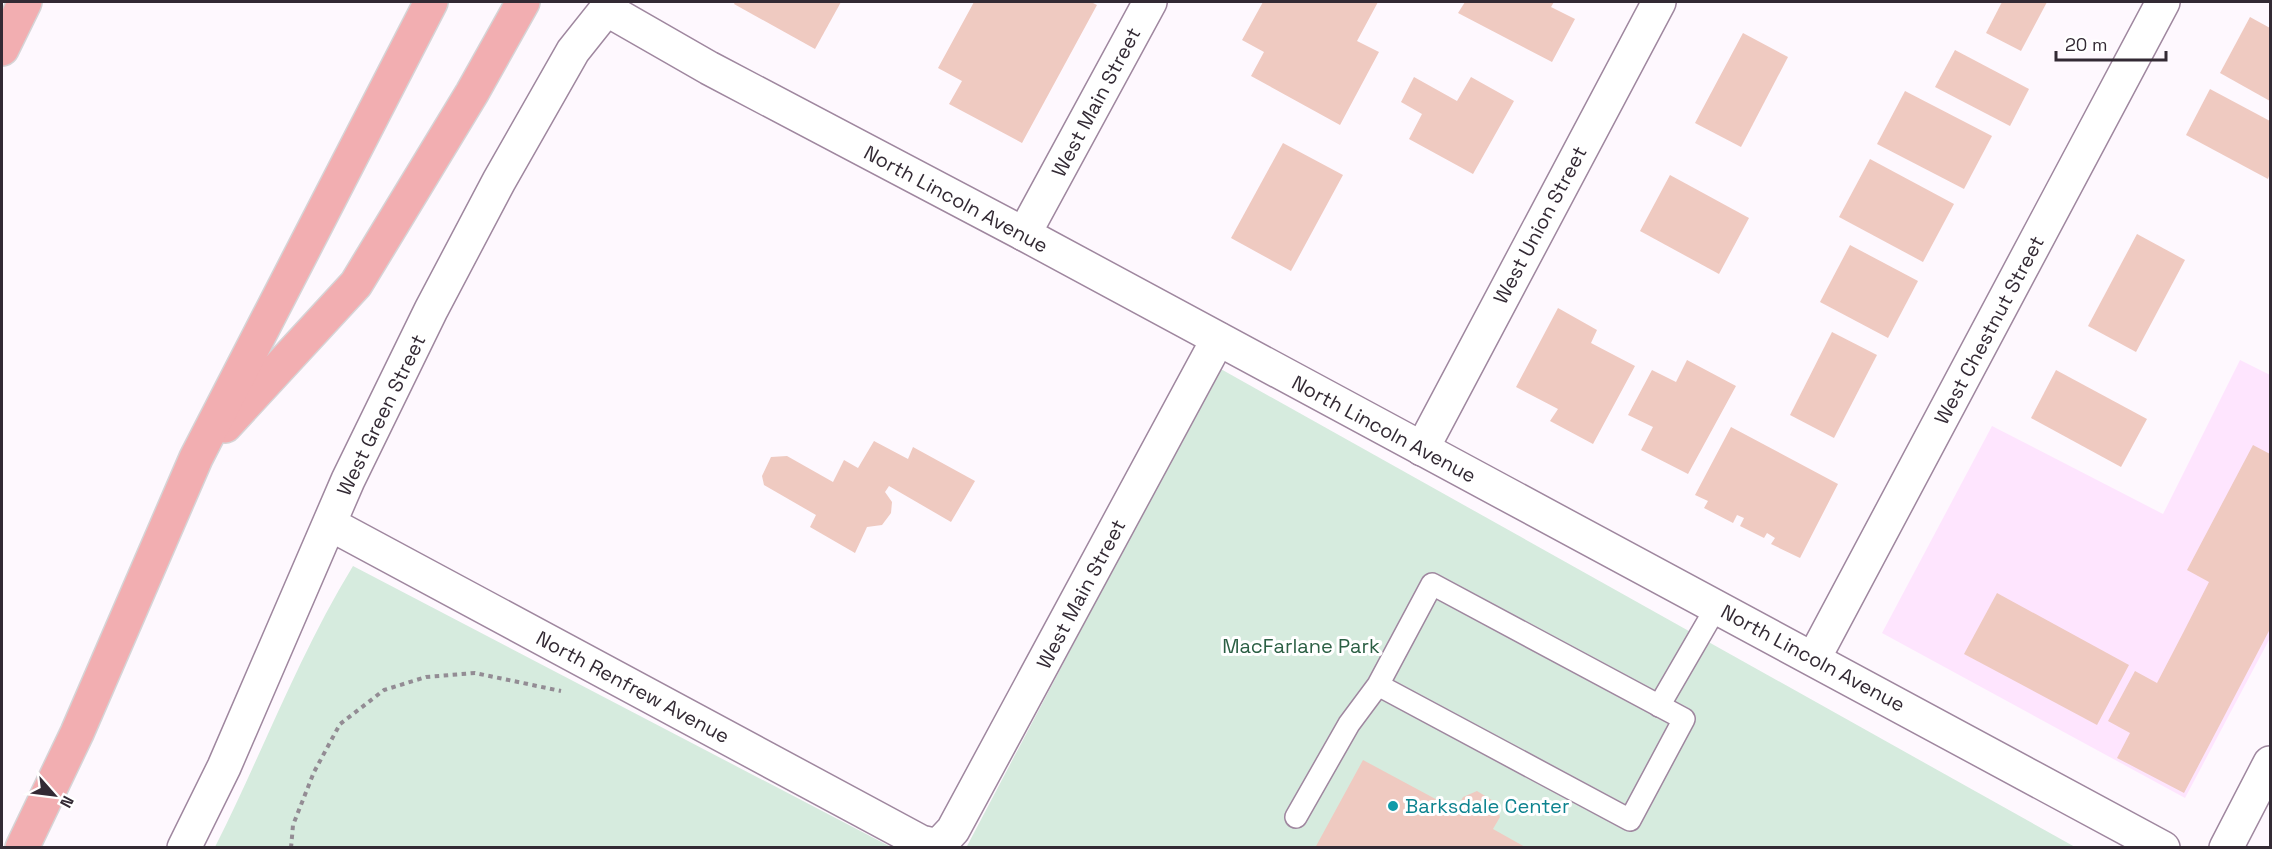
<svg xmlns="http://www.w3.org/2000/svg" width="2272" height="849" font-family="'Space Grotesk',sans-serif">
	<style>
		.built { fill: #fee5fe }
		.green { fill: #d6ebde }
		.building { fill: #efcac1 }
		.lines { fill: none; stroke-linecap: round; stroke-linejoin: round }
		.service-casing { stroke: #9f879f; stroke-width: 24 }
		.minor-casing { stroke: #9f879f; stroke-width: 36 }
		.motorway-casing { stroke: #d6d4d6; stroke-width: 36 }
		.path { stroke: #938c94; stroke-width: 4; stroke-dasharray: 4.5 4.5; stroke-linecap: butt }
		.service { stroke: #fff; stroke-width: 21 }
		.minor { stroke: #fff; stroke-width: 33 }
		.motorway { stroke: #f2aeb1; stroke-width: 33 }
		.culture-dot { fill: #0f9aa8; stroke: #fff; stroke-width: 2 }
		.labels { text-anchor: middle; stroke-width: 6; stroke-linejoin: round; paint-order: stroke }
		.street-label { font-size: 20px; fill: #332a34; stroke: #fff }
		.park-label { font-size: 20px; fill: #2b5f44; stroke: #fff }
		.culture-label { font-size: 20px; fill: #0d838f; stroke: #fff; text-anchor: start }
	</style>
	<rect width="100%" height="100%" fill="#fef8fe"/>
	<!-- built -->
	<polygon class="built" points="2240,360 2270,375 2270,638 2185,798 1882,633 1992,426 2163,514"/>
	<!-- green -->
	<g class="green">
		<polygon points="1219,368 2075,847 966,848"/>
		<path d="M353,566l538,281h-676c47,-93 83,-191 138,-281z"/>
	</g>
	<!-- building -->
	<g class="building">
		<polygon points="735,2 841,2 815,49 734,4"/>
		<polygon points="974,2 1091,2 1097,5 1022,143 949,104 962,81 938,68"/>
		<polygon points="1263,2 1378,2 1357,41 1379,52 1340,125 1251,76 1264,52 1242,40"/>
		<polygon points="1465,2 1554,2 1551,7 1575,19 1552,62 1458,13"/>
		<polygon points="2002,2 2047,2 2021,51 1986,33"/>
		<polygon points="2250,17 2270,28 2270,101 2220,73"/>
		<polygon points="1743,33 1788,57 1741,147 1695,123"/>
		<polygon points="1955,50 2029,89 2010,126 1935,87"/>
		<polygon points="1414,77 1457,101 1471,77 1514,101 1473,174 1409,139 1422,114 1401,102"/>
		<polygon points="2210,89 2270,121 2270,173 2268,179 2186,135"/>
		<polygon points="1905,91 1992,136 1964,189 1877,144"/>
		<polygon points="1283,143 1343,175 1291,271 1231,238"/>
		<polygon points="1870,159 1954,204 1923,262 1839,217"/>
		<polygon points="1670,175 1749,218 1719,274 1640,231"/>
		<polygon points="2137,234 2185,260 2136,352 2088,326"/>
		<polygon points="1850,245 1918,281 1888,338 1820,302"/>
		<polygon points="1558,308 1597,330 1591,343 1635,366 1593,444 1550,421 1558,409 1516,387"/>
		<polygon points="1832,332 1877,355 1834,438 1790,415"/>
		<polygon points="1687,360 1736,386 1688,474 1641,450 1653,427 1628,415 1652,370 1676,382"/>
		<polygon points="2056,370 2147,419 2121,467 2031,418"/>
		<polygon points="1731,427 1838,484 1800,558 1771,544 1775,538 1767,533 1764,538 1740,526 1744,518 1737,515 1733,523 1704,508 1708,501 1695,495"/>
		<polygon points="874,441 908,459 913,447 975,481 951,522 889,486 885,492 892,502 891,513 882,525 867,527 855,553 810,527 816,515 764,485 762,476 771,457 787,456 833,482 844,460 858,468"/>
		<polygon points="2253,445 2270,454 2270,629 2184,793 2117,758 2130,733 2108,721 2135,671 2157,683 2183,633 2209,582 2187,570"/>
		<polygon points="1997,593 2129,665 2097,725 1964,654"/>
		<polygon points="1363,760 1456,810 1463,797 1477,791 1495,802 1500,817 1493,829 1527,848 1315,848"/>
	</g>
	<g class="lines">
		<defs>
			<g id="service">
				<polyline points="1659,706 1717,606"/>
				<polyline points="1296,817 1349,724 1378,685 1432,584 1684,719 1630,820 1378,685"/>
			</g>
			<g id="minor">
				<polyline points="606,9 709,68 1024,234 2163,848"/>
				<polyline points="1024,234 1150,2"/>
				<polyline points="1422,449 1659,2"/>
				<polyline points="330,524 921,842 938,846 953,830 1218,339"/>
				<polyline points="1814,658 2163,2"/>
				<polyline points="184,848 224,767 348,480 431,310 499,181 573,51 612,2"/>
				<polyline points="2226,848 2270,763"/>
			</g>
			<g id="motorway">
				<polyline points="2,49 25,2"/>
				<polyline points="225,426 356,284 472,93 523,2"/>
				<polyline points="22,848 77,733 196,458 431,2"/>
			</g>
		</defs>
		<!-- service casing -->
		<use href="#service" class="service-casing"/>
		<!-- minor casing -->
		<use href="#minor" class="minor-casing"/>
		<!-- motorway casing -->
		<use href="#motorway" class="motorway-casing"/>
		<!-- path -->
		<polyline class="path" points="291,848 293,825 314,772 340,724 384,690 426,677 475,673 561,691"/>
		<!-- service -->
		<use href="#service" class="service"/>
		<!-- minor -->
		<use href="#minor" class="minor"/>
		<!-- motorway -->
		<use href="#motorway" class="motorway"/>
	</g>
	<!-- markers -->
	<circle class="culture-dot" cx="1393" cy="806" r="6"/>
	<g class="labels">
		<!-- street labels -->
		<g class="street-label">
			<text transform="translate(1096 102) rotate(-62)" y="7">West Main Street</text>
			<text transform="translate(956 199) rotate(28)" y="7">North Lincoln Avenue</text>
			<text transform="translate(1540 225) rotate(-62)" y="7">West Union Street</text>
			<text transform="translate(1989 330) rotate(-62)" y="7">West Chestnut Street</text>
			<text transform="translate(381 415) rotate(-64)" y="7">West Green Street</text>
			<text transform="translate(1384 429) rotate(28)" y="7">North Lincoln Avenue</text>
			<text transform="translate(1081 594) rotate(-62)" y="7">West Main Street</text>
			<text transform="translate(1813 658) rotate(28)" y="7">North Lincoln Avenue</text>
			<text transform="translate(633 687) rotate(28)" y="7">North Renfrew Avenue</text>
		</g>
		<!-- park labels -->
		<g class="park-label">
			<text x="1301" y="653">MacFarlane Park</text>
		</g>
		<!-- culture labels -->
		<g class="culture-label">
			<text x="1405" y="813">Barksdale Center</text>
		</g>
	</g>
	<!-- border -->
	<rect width="2272" height="849" fill="none" stroke="#332a34" stroke-width="6"/>
	<!-- north arrow -->
	<g transform="translate(54 795) rotate(118)" stroke="#ffffff" stroke-width="4.5" paint-order="stroke">
	<path d="M0-4.5L10 22L0 15L-10 22Z" fill="#332a34"/>
	<text y="-9" font-size="16" font-weight="bold" text-anchor="middle" fill="#332a34">N</text>
	</g>
	<!-- scale -->
	<path d="M2056 51v9h110v-9" fill="none" stroke="#332a34" stroke-width="3"/>
	<text x="2065" y="51" font-size="18" fill="#332a34" stroke="#ffffff" stroke-width="4.5" paint-order="stroke">20 m</text>
</svg>
